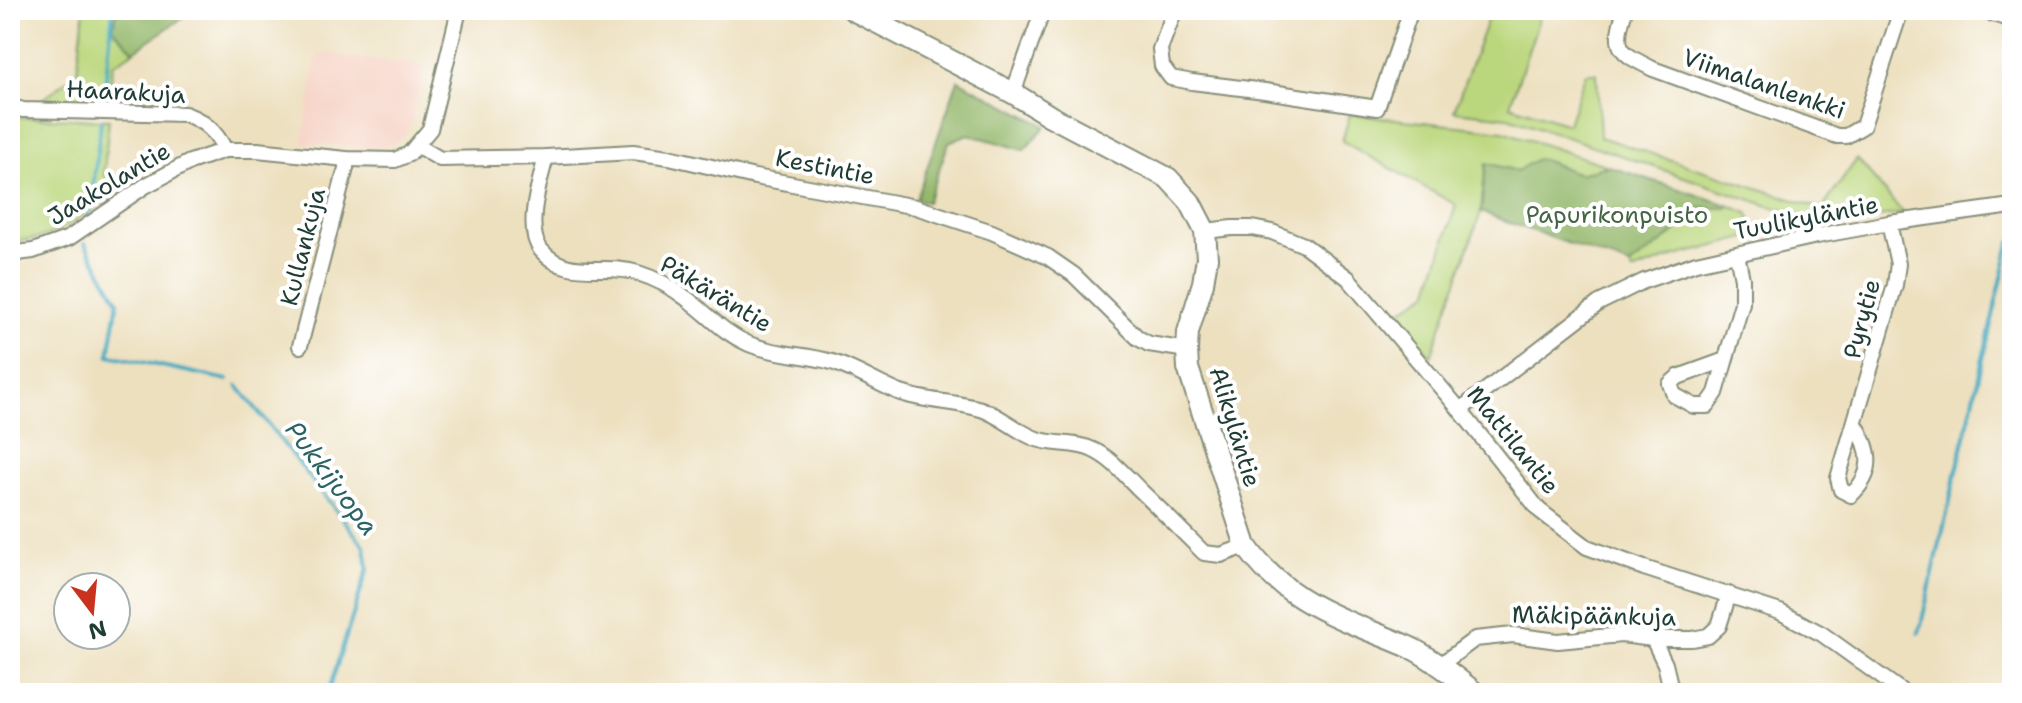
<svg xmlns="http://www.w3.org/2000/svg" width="2022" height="703" font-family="'Shantell Sans',sans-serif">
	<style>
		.built { fill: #f6d2c4 }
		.green { fill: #bbd77d; stroke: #6d8a58; stroke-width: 2 }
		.forest { fill: #94b86c; stroke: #5a7a50; stroke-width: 2 }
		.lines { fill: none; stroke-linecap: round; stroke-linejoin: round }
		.stream { stroke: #41a9c0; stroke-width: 4 }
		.street-casing { stroke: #868e7a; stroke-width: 18 }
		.secondary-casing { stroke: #868e7a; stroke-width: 24 }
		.street { stroke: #fff; stroke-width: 14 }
		.secondary { stroke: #fff; stroke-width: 20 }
		.labels { text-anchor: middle; stroke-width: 8; stroke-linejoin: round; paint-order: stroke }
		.street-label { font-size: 24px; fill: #1f3d34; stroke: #fff }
		.park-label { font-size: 24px; fill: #466446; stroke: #fff }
		.water-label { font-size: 26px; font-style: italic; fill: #2b6365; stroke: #fff }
	</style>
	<rect width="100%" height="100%" fill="#fff"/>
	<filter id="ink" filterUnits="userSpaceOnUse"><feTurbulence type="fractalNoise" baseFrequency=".0125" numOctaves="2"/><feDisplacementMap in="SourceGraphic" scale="16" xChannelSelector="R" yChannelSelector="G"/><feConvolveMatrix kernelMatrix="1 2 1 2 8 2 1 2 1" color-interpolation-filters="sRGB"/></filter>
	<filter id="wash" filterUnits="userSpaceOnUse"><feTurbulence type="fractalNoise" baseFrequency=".006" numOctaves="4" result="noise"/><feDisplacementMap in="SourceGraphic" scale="32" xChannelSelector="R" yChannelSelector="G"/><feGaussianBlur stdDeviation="1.8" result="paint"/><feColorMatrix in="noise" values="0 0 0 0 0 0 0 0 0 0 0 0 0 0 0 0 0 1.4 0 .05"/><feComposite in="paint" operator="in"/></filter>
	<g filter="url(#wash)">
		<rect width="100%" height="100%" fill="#ede0bf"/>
		<!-- built -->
		<polygon class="built" points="317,53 424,66 412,120 406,134 401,139 388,147 381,148 302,143"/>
		<!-- green -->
		<g class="green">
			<polygon points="84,10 118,10 113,29 134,51 113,65 107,107 36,104 77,73"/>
			<polygon points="1491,10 1542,10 1510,105 1568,124 1586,73 1597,73 1600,137 1822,209 1857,159 1903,213 1833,225 1763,204 1508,117 1454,111"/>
			<polygon points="1350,114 1503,131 1608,166 1579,174 1538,158 1517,171 1486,163 1481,212 1431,356 1397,313 1428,293 1456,205 1342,141"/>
			<path d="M10,117l99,3 -5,51 9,24c-32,23 -57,45 -99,46l-2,-41h-2z"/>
			<polygon points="1728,205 1748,213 1756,233 1754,236 1676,256 1632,272 1630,266 1672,235 1700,208 1726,208"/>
		</g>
		<!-- forest -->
		<g class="forest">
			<polygon points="118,10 194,10 134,51 112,28"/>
			<polygon points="958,80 1046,126 1024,150 968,134 949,142 927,202 916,199"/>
			<polygon points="1538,158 1579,174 1608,166 1728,205 1727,208 1700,208 1672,235 1630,266 1481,212 1486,163 1517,171"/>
		</g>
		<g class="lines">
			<!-- stream -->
			<g class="stream">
				<polyline points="103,105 113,10"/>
				<polyline points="90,215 101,121"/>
				<polyline points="85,243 118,301 109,355 228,380"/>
				<polyline points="238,386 365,547 368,568 328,693"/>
				<polyline points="1919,633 2010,243 2012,242"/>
			</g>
		</g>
	</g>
	<g filter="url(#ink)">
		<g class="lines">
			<defs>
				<g id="street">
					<polyline points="1175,10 1160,49 1162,66 1171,78 1192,82 1265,91 1377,108 1411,10"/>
					<path d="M1625,10c-13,39 -6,42 28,59l184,67h9l17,-10 38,-116"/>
					<polyline points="1980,10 2012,20"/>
					<polyline points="1013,93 1043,10"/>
					<path d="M10,106l13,4 162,4c19,7 31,17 40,36"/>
					<polyline points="418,146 440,159 546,157 633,152 669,157 755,177 916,207 992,232 1048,257 1074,275 1138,338 1149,344 1187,350"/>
					<path d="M546,157c-6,24 -22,72 -5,93 26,31 64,12 97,23 16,5 35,15 48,25 22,16 37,35 63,46 27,11 56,10 83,18 23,7 44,21 66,30 27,10 56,9 83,17 20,7 34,21 53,29 19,8 41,3 59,12 18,8 32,25 46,39 22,21 43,42 65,64l17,2 25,-9"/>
					<polyline points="1205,231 1232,228 1252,228 1272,232 1304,245 1348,278 1460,410 1539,510 1587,547 1644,568 1780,612 1822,634 1904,693"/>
					<polyline points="10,254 33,251 69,238 145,186 190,162 225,150 257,150 346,159 395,160 409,154 430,129 459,10"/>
					<polyline points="300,346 346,168 346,159"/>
					<polyline points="1725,360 1678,377 1670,384 1674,395 1694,406 1707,406 1716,393 1742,303 1742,279 1737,254"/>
					<polyline points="1460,410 1599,303 1644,281 1696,263 1817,236 1889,223 2012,206"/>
					<path d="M1855,424c17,26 20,49 -4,71l-10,-5 -3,-12 57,-193 3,-21 -9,-41"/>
					<polyline points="1653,639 1665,664 1672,693"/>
					<polyline points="1443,667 1448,659 1475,639 1513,635 1558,641 1621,635 1653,639 1692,639 1708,636 1719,626 1729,594"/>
				</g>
				<path id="secondary" d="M853,10l160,83 37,23 118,62 22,24 15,29 2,27 -4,25 -15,49 -1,18 1,18 58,178c31,45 74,65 124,85 15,6 31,12 45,19 22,12 41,27 60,43"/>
			</defs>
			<!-- street casing -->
			<use href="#street" class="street-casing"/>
			<!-- secondary casing -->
			<use href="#secondary" class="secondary-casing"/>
			<!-- street -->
			<use href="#street" class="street"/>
			<!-- secondary -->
			<use href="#secondary" class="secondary"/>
		</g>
	</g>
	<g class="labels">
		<!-- street labels -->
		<g class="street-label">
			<text transform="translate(1764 84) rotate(19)" y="8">Viimalanlenkki</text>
			<text transform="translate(126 92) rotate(3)" y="8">Haarakuja</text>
			<text transform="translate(825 167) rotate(11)" y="8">Kestintie</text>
			<text transform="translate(109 184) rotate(-31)" y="8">Jaakolantie</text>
			<text transform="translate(1806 218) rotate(-11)" y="8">Tuulikyläntie</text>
			<text transform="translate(303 247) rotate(-76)" y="8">Kullankuja</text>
			<text transform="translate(716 294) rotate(31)" y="8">Päkäräntie</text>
			<text transform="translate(1862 319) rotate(-75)" y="8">Pyrytie</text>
			<text transform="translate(1235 427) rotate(73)" y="8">Alikyläntie</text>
			<text transform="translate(1513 440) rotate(51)" y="8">Mattilantie</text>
			<text transform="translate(1594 616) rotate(1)" y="8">Mäkipäänkuja</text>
		</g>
		<!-- park labels -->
		<g class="park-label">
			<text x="1617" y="223">Papurikonpuisto</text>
		</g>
		<!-- water labels -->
		<g class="water-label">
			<text transform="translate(332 478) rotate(53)" y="9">Pukkijuopa</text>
		</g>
	</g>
	<!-- margin -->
	<rect width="2022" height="703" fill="none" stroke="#fff" stroke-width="40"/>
	<!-- north arrow -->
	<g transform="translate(92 611) rotate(164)"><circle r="38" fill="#ffffff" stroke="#a5b1ae" stroke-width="2"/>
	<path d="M0-6L14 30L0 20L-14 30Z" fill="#c8321e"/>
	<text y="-12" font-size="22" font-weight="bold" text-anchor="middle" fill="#1f3d34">N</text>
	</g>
</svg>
